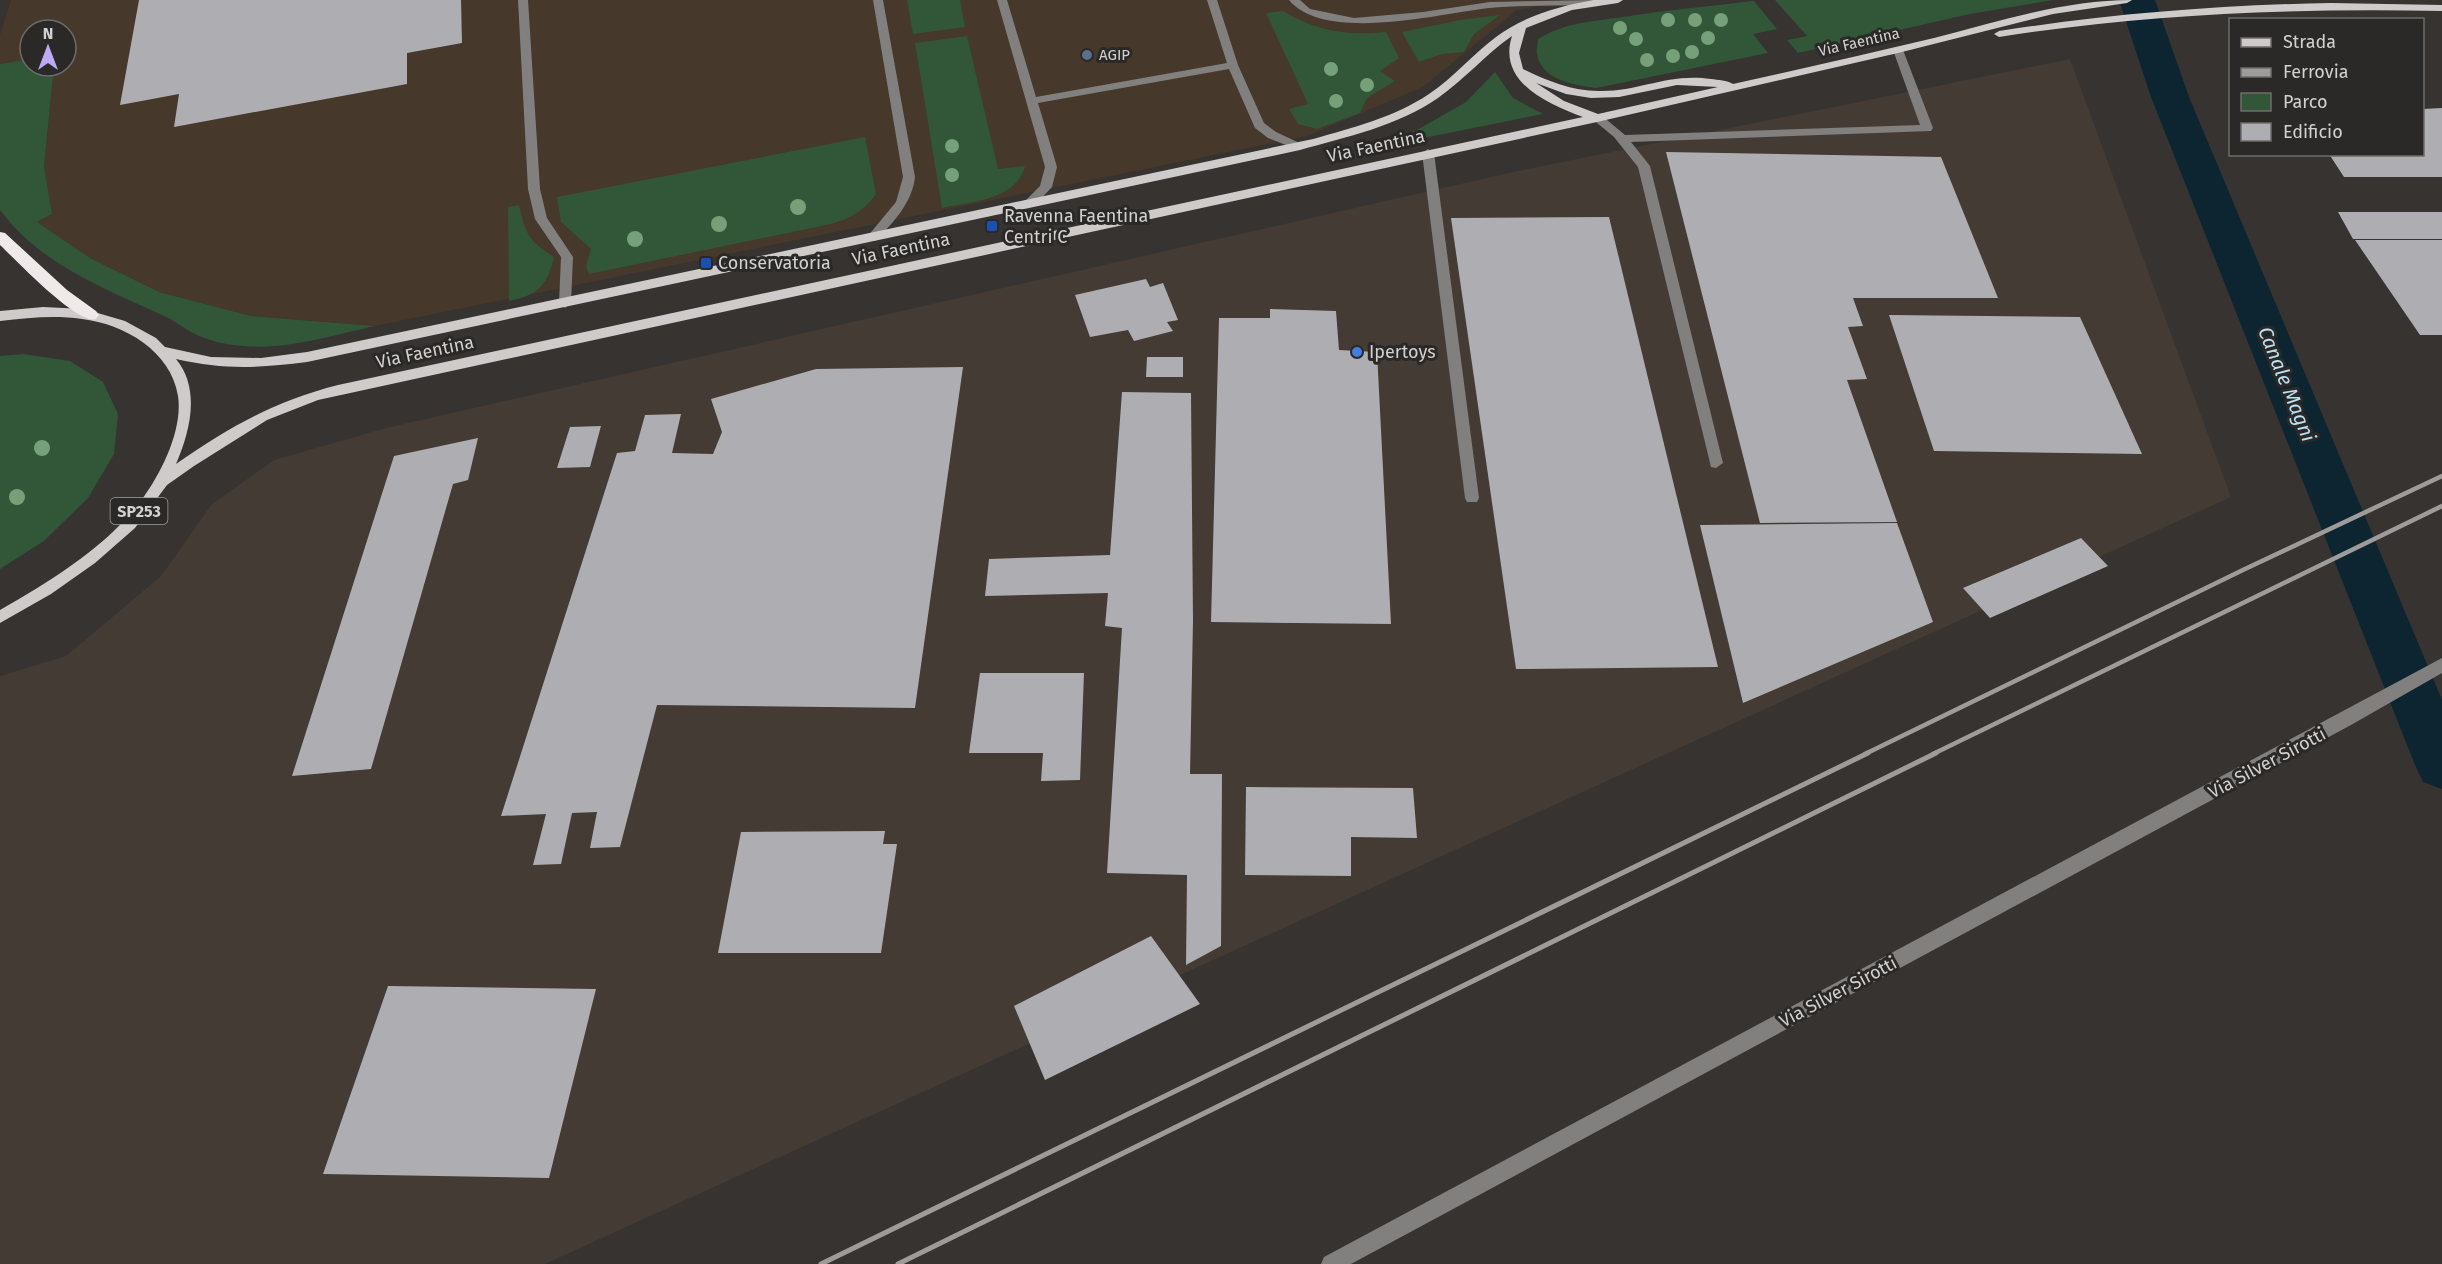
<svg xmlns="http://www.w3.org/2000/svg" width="2442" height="1264" font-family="'Fira Sans',sans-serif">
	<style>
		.commercial { fill: #46382b }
		.built { fill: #433b34 }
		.green { fill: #325638 }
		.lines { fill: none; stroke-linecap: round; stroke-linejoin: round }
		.canal { fill: #0c2530; fill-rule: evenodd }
		.building { fill: #aeaeb2 }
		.minor { fill: #827f7f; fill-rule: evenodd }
		.major { fill: #d0cbcb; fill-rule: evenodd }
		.highway { fill: #efeae9; fill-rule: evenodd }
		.rail-far1 { stroke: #9e9c9a; stroke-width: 4.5 }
		.rail { stroke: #9e9c9a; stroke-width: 5 }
		.tree { fill: #75a079 }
		.service-dot { fill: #5c6f8a; stroke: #2b2927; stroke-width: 2 }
		.transit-dot { fill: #1a4fb4; stroke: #2b2927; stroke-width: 2 }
		.shop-dot { fill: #3f7fe0; stroke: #2b2927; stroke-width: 2 }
		.labels { text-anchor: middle; stroke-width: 6; stroke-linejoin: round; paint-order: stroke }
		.far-street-label { font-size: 15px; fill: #d3d1cf; stroke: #2b2927 }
		.far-poi-label { font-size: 15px; fill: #d3d1cf; stroke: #2b2927; text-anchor: start }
		.shield { fill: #2b2927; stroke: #a19f9d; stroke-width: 1.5 }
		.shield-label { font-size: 16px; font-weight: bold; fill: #d3d1cf }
		.street-label { font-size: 18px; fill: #d3d1cf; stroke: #2b2927 }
		.poi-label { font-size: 18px; fill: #d3d1cf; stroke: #2b2927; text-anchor: start }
		.water-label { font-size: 20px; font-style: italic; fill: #b9e0f4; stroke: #2b2927 }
	</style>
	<rect width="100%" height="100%" fill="#363330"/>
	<!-- commercial -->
	<polygon class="commercial" points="11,0 1566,0 1516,11 1423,87 1307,136 375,326 251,316 159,292 90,258 37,222 52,214 44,166 54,66 66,66 66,30 30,30 30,59 0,64 0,35"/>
	<!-- built -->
	<polygon class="built" points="2070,59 2231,497 545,1264 0,1264 0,676 66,656 161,576 212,504 274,460 386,428 1513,172"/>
	<!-- green -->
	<g class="green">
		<polygon points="907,0 960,0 965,27 913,34"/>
		<polygon points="1775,0 2053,0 1970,14 1798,53 1787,40 1807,36"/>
		<path d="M1754,1l23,28 -24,5 15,19 -172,35c-21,-3 -55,-8 -59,-34 -1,-4 1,-10 1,-15 25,-16 56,-18 85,-22 44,-7 87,-11 131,-16z"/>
		<path d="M1283,11c33,20 64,25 103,21l13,26 -19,13 15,10 -28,17 -7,15 -43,16 -19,-5 -9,-15 19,-5 -42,-91z"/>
		<polygon points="1500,15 1474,34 1464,52 1442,54 1419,62 1402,32 1460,20"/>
		<path d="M967,36l31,133 27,-3c-8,34 -54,36 -83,42l-27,-165z"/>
		<path d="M30,59v7h24l-10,100 8,48 -15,8 53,36 69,34 92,24 124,10c-41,9 -88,24 -131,20 -18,-1 -36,-5 -53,-14 -9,-5 -17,-12 -27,-16 -60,-28 -123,-51 -164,-106v-146z"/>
		<polygon points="1495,72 1513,98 1543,114 1364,150 1417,130 1466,102"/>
		<path d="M865,137l11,57c-13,18 -25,24 -45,30l-242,50 -3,-8 5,-17 -30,-27 -4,-25z"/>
		<path d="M519,205c7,30 9,35 35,52 -7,29 -16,38 -45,44l-1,-94z"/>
		<polygon points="23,354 70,361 103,382 118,414 114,454 88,498 44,541 0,569 0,356"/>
	</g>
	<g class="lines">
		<!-- canal -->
		<polygon class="canal" points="2119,0 2155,0 2189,97 2442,700 2442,789 2423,782 2415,765 2151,97"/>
	</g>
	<!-- building -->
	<g class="building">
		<polygon points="139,0 461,0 462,43 407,53 407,84 174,127 179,94 120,105"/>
		<polygon points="2442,108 2442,177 2344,177 2329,154 2422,154 2422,109"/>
		<polygon points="1666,152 1941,157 1998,298 1853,298 1863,326 1848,327 1867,379 1847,380 1897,522 1760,523"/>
		<polygon points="2338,212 2442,212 2442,239 2353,239"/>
		<polygon points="1609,217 1718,667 1516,669 1451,218"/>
		<polygon points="2355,240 2442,240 2442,335 2420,335"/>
		<polygon points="1146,279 1150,287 1163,283 1178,320 1167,322 1173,331 1134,341 1128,330 1090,337 1075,295"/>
		<polygon points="1270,309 1336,311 1339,350 1377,352 1391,624 1211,622 1219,318 1270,318"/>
		<polygon points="1889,315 2080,317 2142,454 1934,451"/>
		<polygon points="1147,357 1183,357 1183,377 1146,377"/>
		<polygon points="963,367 915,708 657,705 620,847 590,848 597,812 572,813 561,864 533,865 546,814 501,816 617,453 635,451 645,415 681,414 672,453 713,454 722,432 711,399 816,369"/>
		<polygon points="1122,392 1191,393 1193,621 1190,774 1222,774 1221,946 1186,965 1187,875 1107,873 1122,628 1105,626 1108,593 985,596 989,559 1110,555"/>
		<polygon points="601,426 590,467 557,468 570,427"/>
		<polygon points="478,438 468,480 453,484 371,769 292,776 394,456"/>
		<polygon points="1897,523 1933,622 1743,703 1700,525"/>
		<polygon points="2081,538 2108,566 1990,618 1963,588"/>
		<polygon points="980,673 1084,673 1080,780 1041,781 1043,753 969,753"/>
		<polygon points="1246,787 1413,788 1417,838 1351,837 1351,876 1245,875"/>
		<polygon points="885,831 883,844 897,844 881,953 718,953 741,832"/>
		<polygon points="1151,936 1200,1004 1045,1080 1014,1006"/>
		<polygon points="388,986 596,989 549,1178 323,1174"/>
	</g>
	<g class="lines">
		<!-- minor -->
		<g class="minor">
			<polygon points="518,0 528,0 540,189 547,218 573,257 571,303 565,308 559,303 561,257 535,219 528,189"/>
			<path d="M873,0h10l32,177c-3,26 -21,44 -38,63l-4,1 -6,-4 29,-35 7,-25z"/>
			<polygon points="997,0 1007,0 1036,97 1227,63 1207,0 1217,0 1238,65 1264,123 1276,132 1306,146 1300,150 1296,149 1268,138 1255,128 1229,69 1038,103 1057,167 1052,187 1034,206 1026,206 1026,200 1040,186 1045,167"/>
			<path d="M1289,0h11l10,9 44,9 69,-6 67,-10 104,-2 1,2 -5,3c-34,1 -68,0 -101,3 -51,6 -164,35 -200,-8z"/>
			<polygon points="1898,47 1903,50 1933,128 1931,131 1631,142 1650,166 1723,463 1716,468 1711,467 1638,167 1614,137 1591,118 1597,114 1601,115 1625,135 1920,125 1893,50"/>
			<polygon points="1428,149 1434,153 1479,498 1477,502 1467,502 1465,498 1422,153"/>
			<polygon points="2442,658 2442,673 2351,725 1351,1264 1321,1264 1324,1257"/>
		</g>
		<!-- major -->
		<g class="major">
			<path d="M1594,0h29l-5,3 -46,7 -46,18 -7,25 4,16c25,12 51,23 79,22 39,0 66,-18 109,-12 7,1 16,1 22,5 67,-15 134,-30 201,-46 65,-17 131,-38 198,-38l-5,3 -74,11 -155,39 -301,69 -1279,278 -51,20 -73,46 -27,19 -32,43 -40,35 -44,31 -51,29v-13c52,-30 107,-63 143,-112 19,-26 40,-69 35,-102 -7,-45 -54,-72 -96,-77 -28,-4 -54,-1 -82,2v-10l43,-4 41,2 41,12 31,17 9,9 46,10 50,1 46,-6 1006,-213c39,-11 82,-22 116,-45 24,-16 43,-39 67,-57 28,-21 63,-31 98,-37zM1512,36c-15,46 36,68 71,81l-1245,268c-63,16 -109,42 -162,79 14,-32 25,-75 0,-105 48,11 83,9 131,3l993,-212c46,-13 98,-24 138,-52 27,-19 48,-44 74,-62zM1536,83l30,11 25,4 28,-1 58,-12 41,2 -120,27 -34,-13z"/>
			<path d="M2331,3l111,2v6c-149,-3 -296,3 -443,26l-5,-3 5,-3c110,-17 220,-26 332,-28z"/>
		</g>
		<!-- highway -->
		<path class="highway" d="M0,232l5,1 62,57 29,21 3,4 -3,4c-19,6 -80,-59 -96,-74z"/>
		<!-- rail-far1 -->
		<g class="rail-far1">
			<polyline points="1865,754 2245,569 2442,476"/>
			<polyline points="1933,754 2442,506"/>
		</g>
		<!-- rail -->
		<g class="rail">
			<polyline points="821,1264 1868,753"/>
			<polyline points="898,1264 1936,753"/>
		</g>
	</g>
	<!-- trees -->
	<g class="tree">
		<circle cx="1668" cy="20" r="7"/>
		<circle cx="1695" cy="20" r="7"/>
		<circle cx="1721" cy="20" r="7"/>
		<circle cx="1620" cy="28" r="7"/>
		<circle cx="1708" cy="38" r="7"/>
		<circle cx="1636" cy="39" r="7"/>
		<circle cx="1692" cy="52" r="7"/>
		<circle cx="1673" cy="56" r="7"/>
		<circle cx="1647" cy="60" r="7"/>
		<circle cx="1331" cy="69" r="7"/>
		<circle cx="1367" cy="85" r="7"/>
		<circle cx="1336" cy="101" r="7"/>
		<circle cx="952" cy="146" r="7"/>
		<circle cx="952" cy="175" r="7"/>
		<circle cx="798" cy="207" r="8"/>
		<circle cx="719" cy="224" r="8"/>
		<circle cx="635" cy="239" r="8"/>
		<circle cx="42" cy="448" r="8"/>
		<circle cx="17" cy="497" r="8"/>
	</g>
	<!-- markers -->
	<circle class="service-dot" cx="1087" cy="55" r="6"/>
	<g class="transit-dot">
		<rect x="986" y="220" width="12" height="12" rx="3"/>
		<rect x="700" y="257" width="12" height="12" rx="3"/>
	</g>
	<circle class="shop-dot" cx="1357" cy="352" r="6"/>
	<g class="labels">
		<!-- far-street labels -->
		<g class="far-street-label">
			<text transform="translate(1859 42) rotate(-13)" y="5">Via Faentina</text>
		</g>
		<!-- far-poi labels -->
		<g class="far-poi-label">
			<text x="1099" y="60">AGIP</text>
		</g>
		<!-- shield labels -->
		<rect class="shield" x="110.5" y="498" width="57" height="26" rx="4.5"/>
		<g class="shield-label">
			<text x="139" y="517">SP253</text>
		</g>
		<!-- street labels -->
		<g class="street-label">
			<text transform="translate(1376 146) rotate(-12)" y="6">Via Faentina</text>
			<text transform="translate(901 249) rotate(-12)" y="6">Via Faentina</text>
			<text transform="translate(425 352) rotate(-12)" y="6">Via Faentina</text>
			<text transform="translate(2267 763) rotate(-28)" y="6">Via Silver Sirotti</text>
			<text transform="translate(1838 992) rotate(-28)" y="6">Via Silver Sirotti</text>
		</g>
		<!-- poi labels -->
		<g class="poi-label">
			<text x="1004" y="222">Ravenna Faentina<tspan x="1004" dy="21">Centri C</tspan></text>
			<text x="718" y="269">Conservatoria</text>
			<text x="1369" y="358">Ipertoys</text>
		</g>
		<!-- water labels -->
		<g class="water-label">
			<text transform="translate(2287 384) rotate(68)" y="7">Canale Magni</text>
		</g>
	</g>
	<!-- legend -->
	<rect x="2229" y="18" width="195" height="138" fill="#2b2927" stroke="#6e6c6a" stroke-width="1.5"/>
	<rect x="2241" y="38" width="30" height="9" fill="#d0cbcb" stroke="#6e6c6a" stroke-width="1.5"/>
	<text x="2283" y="48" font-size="18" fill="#d3d1cf">Strada</text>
	<rect x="2241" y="68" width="30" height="9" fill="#9e9c9a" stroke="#6e6c6a" stroke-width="1.5"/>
	<text x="2283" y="78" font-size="18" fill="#d3d1cf">Ferrovia</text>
	<rect x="2241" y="93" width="30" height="18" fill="#325638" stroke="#6e6c6a" stroke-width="1.5"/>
	<text x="2283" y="108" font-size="18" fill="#d3d1cf">Parco</text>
	<rect x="2241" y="123" width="30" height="18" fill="#aeaeb2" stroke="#6e6c6a" stroke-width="1.5"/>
	<text x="2283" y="138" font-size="18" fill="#d3d1cf">Edificio</text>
	<!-- north arrow -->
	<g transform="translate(48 48)"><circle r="28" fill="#2b2927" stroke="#6e6c6a" stroke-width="1.5"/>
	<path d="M0-4.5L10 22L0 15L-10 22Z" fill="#bda9f5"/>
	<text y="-9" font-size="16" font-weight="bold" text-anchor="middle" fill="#d3d1cf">N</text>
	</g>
</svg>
